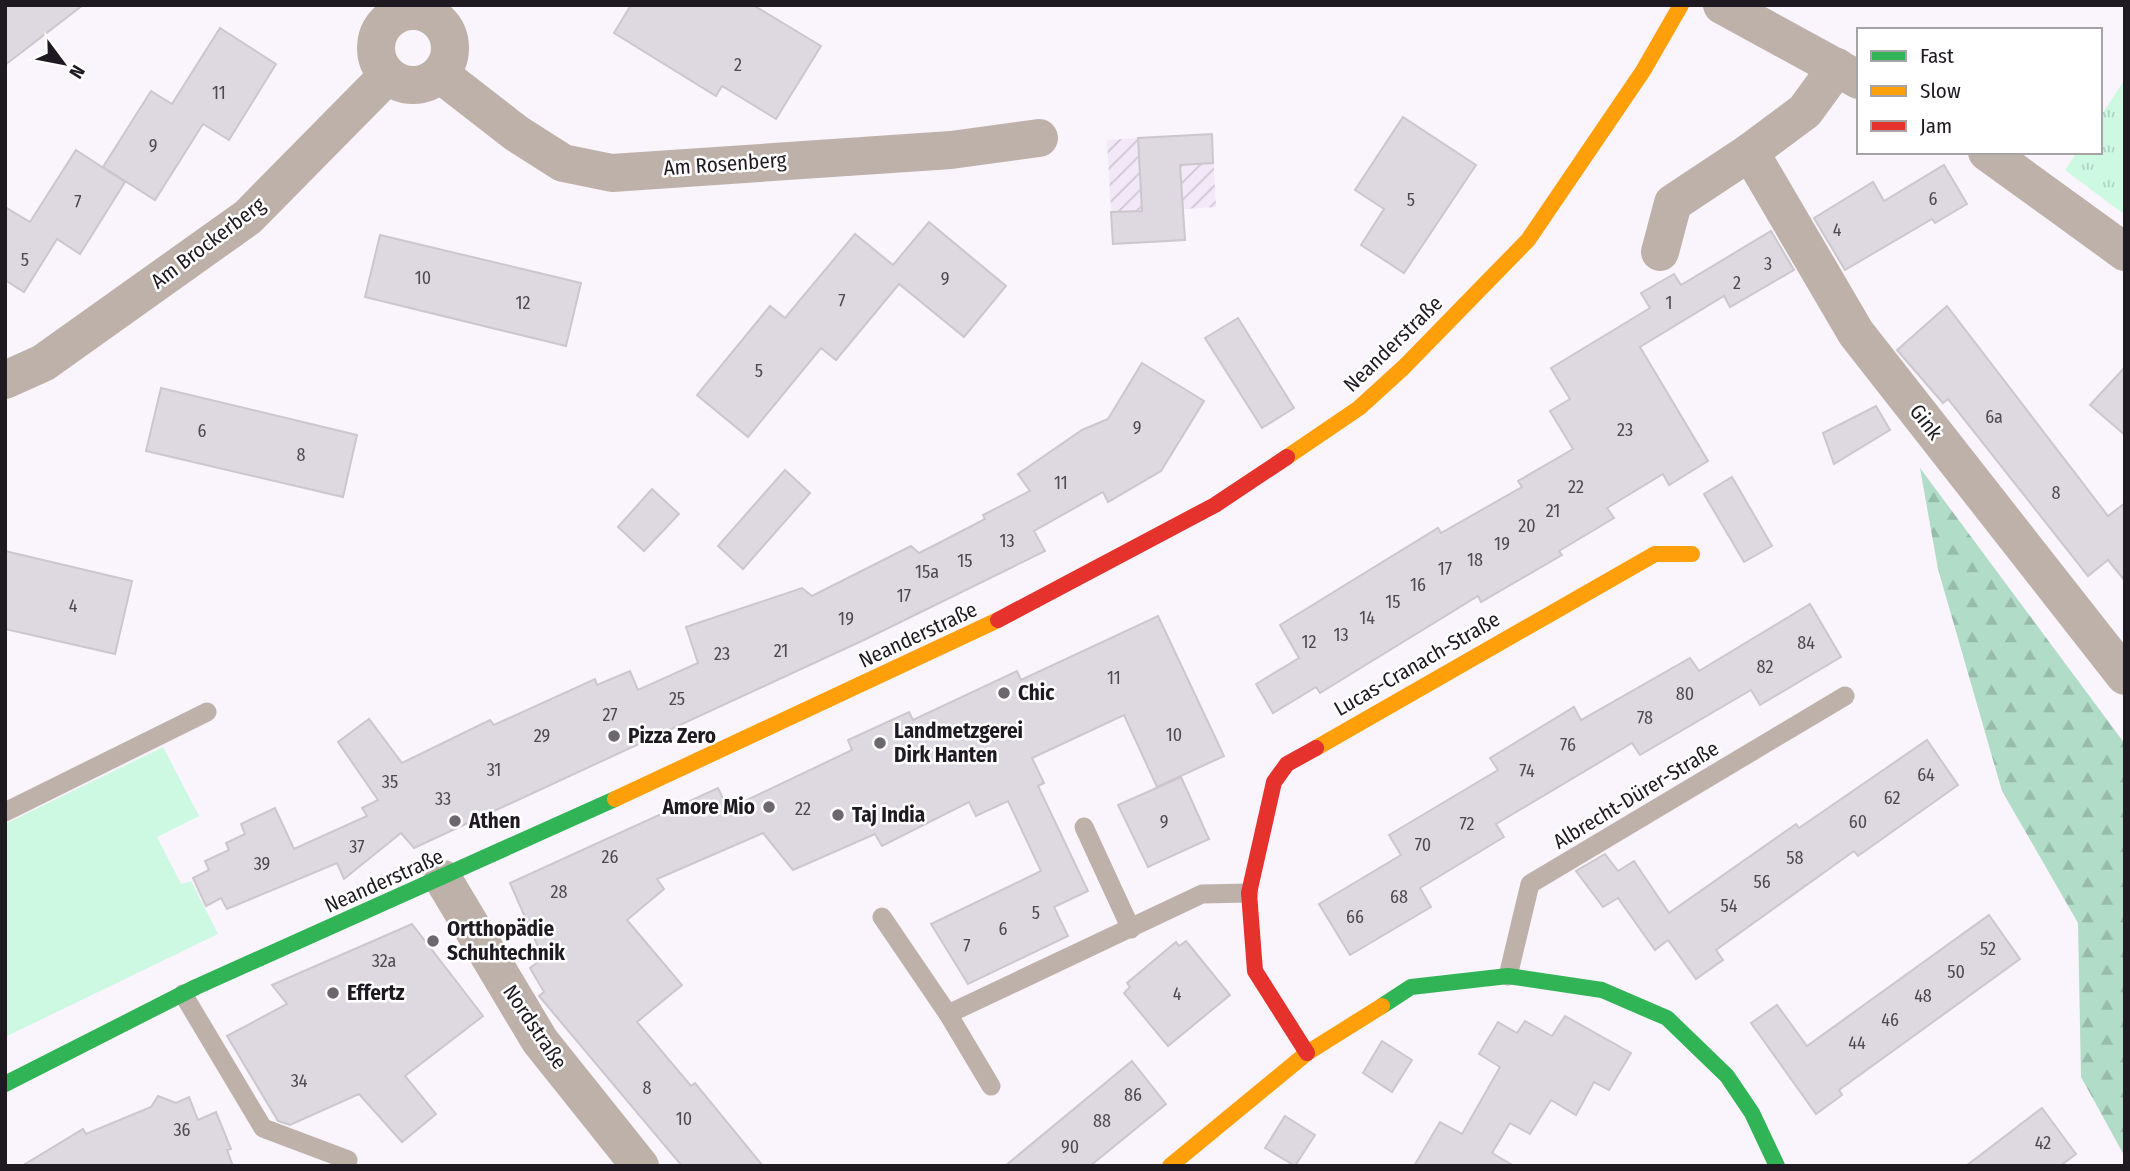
<svg xmlns="http://www.w3.org/2000/svg" width="2130" height="1171" font-family="'Fira Sans Condensed',sans-serif">
	<style>
		.industrial { fill: url(#industrial-furrows) }
		.grass { fill: url(#grass-tufts) }
		.forest { fill: url(#forest-firs) }
		.garden { fill: #cdf8e2 }
		.building { fill: #ded8e0; stroke: #ccc6cd; stroke-width: 2 }
		.lines { fill: none; stroke-linecap: round; stroke-linejoin: round }
		.lane { stroke: #beb1aa; stroke-width: 19 }
		.street { stroke: #beb1aa; stroke-width: 38 }
		.fast { stroke: #30b455; stroke-width: 16 }
		.slow { stroke: #ff9f0a; stroke-width: 16 }
		.jam { stroke: #e5322d; stroke-width: 16 }
		.poi-dot { fill: #6c666e; stroke: #fff; stroke-width: 2.5 }
		.labels { text-anchor: middle; stroke-width: 5; stroke-linejoin: round; paint-order: stroke }
		.number-label { font-size: 18px; fill: #4f4951 }
		.street-label { font-size: 21px; fill: #1f1921; stroke: #fff }
		.poi-label { font-size: 21px; font-weight: bold; fill: #1f1921; stroke: #fff; text-anchor: start }
	</style>
	<defs>
		<pattern id="industrial-furrows" width="10" height="10" patternUnits="userSpaceOnUse" patternTransform="scale(1.75)"><rect width="10" height="10" fill="#f2e8f7"/><path d="M-1 1l2-2M0 10L10 0M9 11l2-2" fill="none" stroke="#cfc6d3"/></pattern>
		<pattern id="grass-tufts" width="24" height="20" patternUnits="userSpaceOnUse" patternTransform="scale(1.75)"><rect width="24" height="20" fill="#cdf8e2"/><path d="M3 7l-1-3M5 7V3M7 7l1-3M15 17l-1-3M17 17v-4M19 17l1-3" fill="none" stroke="#b0d4c2"/></pattern>
		<pattern id="forest-firs" width="22" height="20" patternUnits="userSpaceOnUse" patternTransform="scale(1.75)"><rect width="22" height="20" fill="#b1dcc7"/><path d="M5 1l3.5 6h-7zM16 11l3.5 6h-7z" fill="#98bcab"/></pattern>
	</defs>
	<rect width="100%" height="100%" fill="#faf4fc"/>
	<!-- industrial -->
	<polygon class="industrial" points="1212,134 1216,207 1183,209 1185,240 1113,244 1107,140"/>
	<!-- grass -->
	<polygon class="grass" points="2125,79 2125,215 2065,170 2077,152 2100,152 2100,117"/>
	<!-- forest -->
	<polygon class="forest" points="1920,468 2125,744 2125,1157 2081,1077 2078,923 2002,791 1938,569"/>
	<!-- garden -->
	<polygon class="garden" points="163,747 199,816 157,837 181,884 191,881 218,934 5,1037 5,824"/>
	<!-- building -->
	<g class="building">
		<polygon points="5,5 83,5 5,65"/>
		<polygon points="631,5 753,5 821,46 776,119 722,86 716,96 614,33"/>
		<polygon points="220,28 276,64 229,140 203,124 155,200 103,167 151,91 172,104"/>
		<polygon points="1403,117 1476,165 1404,273 1361,245 1384,209 1355,190"/>
		<polygon points="1212,134 1213,163 1180,165 1185,240 1113,244 1111,212 1142,211 1138,138"/>
		<polygon points="76,150 125,182 80,254 57,239 24,292 5,280 5,207 30,222"/>
		<polygon points="1944,165 1967,204 1935,223 1932,219 1845,270 1814,218 1873,182 1884,201"/>
		<polygon points="929,222 1006,286 964,337 899,284 836,360 821,348 748,437 697,395 770,306 785,318 855,234 893,265"/>
		<polygon points="1771,231 1794,270 1730,307 1724,296 1640,347 1708,461 1669,485 1663,474 1607,508 1614,518 1559,551 1562,555 1481,602 1478,596 1320,693 1316,687 1273,713 1256,684 1299,658 1280,625 1438,528 1441,533 1522,487 1518,481 1573,449 1550,411 1570,399 1551,368 1650,308 1641,293 1674,274 1681,285"/>
		<polygon points="380,235 581,283 566,346 365,297"/>
		<polygon points="1947,306 2108,516 2125,503 2125,581 2108,560 2088,576 1948,399 1943,403 1897,350"/>
		<polygon points="1238,318 1294,408 1262,428 1205,338"/>
		<polygon points="1142,363 1204,401 1161,471 1108,502 1103,492 1034,531 1045,551 866,639 414,848 401,833 344,879 337,863 227,909 221,898 206,906 193,878 209,870 205,861 229,850 226,843 245,834 241,824 275,808 294,849 367,816 362,808 378,800 338,742 369,719 402,763 490,720 494,725 595,679 597,685 630,671 638,690 698,663 686,627 802,588 812,596 911,546 919,553 937,544 985,519 983,515 1030,491 1018,474 1082,430 1108,419"/>
		<polygon points="2125,367 2125,435 2090,405"/>
		<polygon points="161,388 357,435 343,497 146,451"/>
		<polygon points="1876,406 1890,430 1834,464 1823,433"/>
		<polygon points="785,470 810,493 743,569 718,546"/>
		<polygon points="1732,477 1772,546 1744,562 1704,494"/>
		<polygon points="652,489 679,514 644,551 618,527"/>
		<polygon points="5,551 132,581 115,654 5,629"/>
		<polygon points="1810,604 1841,657 1760,705 1751,690 1640,755 1632,743 1496,824 1504,837 1420,888 1431,907 1350,955 1319,904 1401,855 1389,835 1498,770 1490,758 1574,707 1581,720 1690,658 1699,671"/>
		<polygon points="1158,616 1224,756 1157,787 1124,715 1032,758 1044,783 1038,786 1088,891 1054,907 1068,936 968,984 931,924 1041,871 1008,801 976,816 969,802 882,846 875,834 793,870 763,833 657,879 664,889 627,920 682,985 637,1022 691,1086 695,1083 763,1166 682,1166 539,996 544,992 530,968 543,958 510,883 718,788 728,809 852,750 848,740 909,712 913,720 1017,671 1021,680"/>
		<polygon points="1927,740 1958,785 1858,856 1854,851 1716,950 1723,960 1696,979 1668,940 1655,950 1618,898 1603,907 1576,871 1605,854 1618,871 1634,861 1669,913 1796,824 1799,828"/>
		<polygon points="1181,777 1209,839 1148,867 1118,805"/>
		<polygon points="1989,915 2020,959 1839,1090 1842,1095 1816,1114 1751,1023 1777,1005 1807,1046"/>
		<polygon points="412,924 483,1016 405,1076 436,1114 402,1142 359,1094 290,1125 278,1121 227,1036 287,1004 272,985"/>
		<polygon points="1186,941 1230,995 1168,1046 1124,993 1130,987 1127,983 1176,942 1179,946"/>
		<polygon points="1565,1016 1631,1053 1609,1090 1594,1082 1576,1115 1551,1100 1530,1134 1510,1123 1492,1153 1514,1166 1414,1166 1440,1122 1462,1134 1500,1067 1479,1054 1498,1022 1517,1033 1525,1021 1552,1036"/>
		<polygon points="1382,1041 1412,1060 1392,1092 1363,1073"/>
		<polygon points="1132,1061 1166,1104 1090,1166 1005,1166"/>
		<polygon points="158,1096 176,1103 189,1097 198,1120 216,1112 231,1149 227,1150 233,1166 22,1166 83,1129 86,1134 151,1107"/>
		<polygon points="2042,1108 2076,1154 2060,1166 1966,1166"/>
		<polygon points="1285,1116 1315,1135 1295,1166 1265,1148"/>
	</g>
	<g class="lines">
		<!-- lane -->
		<g class="lane">
			<polyline points="5,812 207,712"/>
			<polyline points="1084,827 1131,929"/>
			<polyline points="882,917 948,1014 991,1086"/>
			<polyline points="1508,976 1530,884 1845,696"/>
			<polyline points="183,994 263,1128 348,1160"/>
			<polyline points="948,1014 1202,894 1249,893"/>
		</g>
		<!-- street -->
		<g class="street">
			<polyline points="1722,5 1859,80"/>
			<circle cx="413" cy="48" r="37"/>
			<polyline points="440,74 516,133 563,163 612,173 951,150 1039,138"/>
			<polyline points="1750,152 1856,333 2125,676"/>
			<polyline points="1987,152 2125,252"/>
			<polyline points="1660,252 1673,203 1750,152 1805,111 1837,67"/>
			<polyline points="5,380 43,363 248,217 387,76"/>
			<polyline points="443,879 540,1041 640,1166"/>
		</g>
		<!-- fast -->
		<g class="fast">
			<polyline points="1382,1006 1411,987 1508,976 1602,990 1667,1018 1727,1076 1752,1113 1777,1166"/>
			<polyline points="5,1084 196,987 615,799"/>
		</g>
		<!-- slow -->
		<g class="slow">
			<polyline points="1287,457 1359,408 1404,367 1528,240 1643,71 1681,5"/>
			<polyline points="1316,748 1655,554 1692,554"/>
			<polyline points="615,799 998,620"/>
			<polyline points="1170,1166 1307,1053 1382,1006"/>
		</g>
		<!-- jam -->
		<g class="jam">
			<polyline points="998,620 1215,505 1287,457"/>
			<polyline points="1307,1053 1255,971 1249,893 1274,782 1287,764 1316,748"/>
		</g>
	</g>
	<!-- markers -->
	<g class="poi-dot">
		<circle cx="1004" cy="693" r="7"/>
		<circle cx="614" cy="736" r="7"/>
		<circle cx="880" cy="743" r="7"/>
		<circle cx="769" cy="807" r="7"/>
		<circle cx="838" cy="815" r="7"/>
		<circle cx="455" cy="821" r="7"/>
		<circle cx="433" cy="941" r="7"/>
		<circle cx="333" cy="993" r="7"/>
	</g>
	<g class="labels">
		<!-- number labels -->
		<g class="number-label">
			<text x="738" y="71">2</text>
			<text x="219" y="99">11</text>
			<text x="153" y="152">9</text>
			<text x="1933" y="205">6</text>
			<text x="1411" y="206">5</text>
			<text x="78" y="208">7</text>
			<text x="1837" y="236">4</text>
			<text x="25" y="266">5</text>
			<text x="1768" y="270">3</text>
			<text x="423" y="284">10</text>
			<text x="945" y="285">9</text>
			<text x="1737" y="289">2</text>
			<text x="842" y="307">7</text>
			<text x="523" y="309">12</text>
			<text x="1669" y="309">1</text>
			<text x="759" y="377">5</text>
			<text x="1994" y="423">6a</text>
			<text x="1137" y="434">9</text>
			<text x="1625" y="436">23</text>
			<text x="202" y="437">6</text>
			<text x="301" y="461">8</text>
			<text x="1061" y="489">11</text>
			<text x="1576" y="493">22</text>
			<text x="2056" y="499">8</text>
			<text x="1553" y="517">21</text>
			<text x="1527" y="532">20</text>
			<text x="1007" y="547">13</text>
			<text x="1502" y="550">19</text>
			<text x="1475" y="566">18</text>
			<text x="965" y="567">15</text>
			<text x="1445" y="575">17</text>
			<text x="927" y="578">15a</text>
			<text x="1418" y="591">16</text>
			<text x="904" y="602">17</text>
			<text x="1393" y="608">15</text>
			<text x="73" y="612">4</text>
			<text x="1367" y="624">14</text>
			<text x="846" y="625">19</text>
			<text x="1341" y="641">13</text>
			<text x="1309" y="648">12</text>
			<text x="1806" y="649">84</text>
			<text x="781" y="657">21</text>
			<text x="722" y="660">23</text>
			<text x="1765" y="673">82</text>
			<text x="1114" y="684">11</text>
			<text x="1685" y="700">80</text>
			<text x="677" y="705">25</text>
			<text x="610" y="721">27</text>
			<text x="1645" y="724">78</text>
			<text x="1174" y="741">10</text>
			<text x="542" y="742">29</text>
			<text x="1568" y="751">76</text>
			<text x="494" y="776">31</text>
			<text x="1527" y="777">74</text>
			<text x="1926" y="781">64</text>
			<text x="390" y="788">35</text>
			<text x="1892" y="804">62</text>
			<text x="443" y="805">33</text>
			<text x="803" y="815">22</text>
			<text x="1164" y="828">9</text>
			<text x="1858" y="828">60</text>
			<text x="1467" y="830">72</text>
			<text x="1423" y="851">70</text>
			<text x="357" y="853">37</text>
			<text x="610" y="863">26</text>
			<text x="1795" y="864">58</text>
			<text x="262" y="870">39</text>
			<text x="1762" y="888">56</text>
			<text x="559" y="898">28</text>
			<text x="1399" y="903">68</text>
			<text x="1729" y="912">54</text>
			<text x="1036" y="919">5</text>
			<text x="1355" y="923">66</text>
			<text x="1003" y="935">6</text>
			<text x="967" y="952">7</text>
			<text x="1988" y="955">52</text>
			<text x="384" y="967">32a</text>
			<text x="1956" y="978">50</text>
			<text x="1177" y="1000">4</text>
			<text x="1923" y="1002">48</text>
			<text x="1890" y="1026">46</text>
			<text x="1857" y="1049">44</text>
			<text x="299" y="1087">34</text>
			<text x="647" y="1094">8</text>
			<text x="1133" y="1101">86</text>
			<text x="684" y="1125">10</text>
			<text x="1102" y="1127">88</text>
			<text x="182" y="1136">36</text>
			<text x="2043" y="1149">42</text>
			<text x="1070" y="1153">90</text>
		</g>
		<!-- street labels -->
		<g class="street-label">
			<text transform="translate(725 164) rotate(-4)" y="7">Am Rosenberg</text>
			<text transform="translate(208 243) rotate(-37)" y="7">Am Brockerberg</text>
			<text transform="translate(1393 344) rotate(-44)" y="7">Neanderstraße</text>
			<text transform="translate(1926 422) rotate(52)" y="7">Gink</text>
			<text transform="translate(918 635) rotate(-25)" y="7">Neanderstraße</text>
			<text transform="translate(1417 664) rotate(-30)" y="7">Lucas-Cranach-Straße</text>
			<text transform="translate(1636 795) rotate(-31)" y="7">Albrecht-Dürer-Straße</text>
			<text transform="translate(384 881) rotate(-24)" y="7">Neanderstraße</text>
			<text transform="translate(535 1027) rotate(56)" y="7">Nordstraße</text>
		</g>
		<!-- poi labels -->
		<g class="poi-label">
			<text x="1018" y="700">Chic</text>
			<text x="894" y="738">Landmetzgerei<tspan x="894" dy="24">Dirk Hanten</tspan></text>
			<text x="628" y="743">Pizza Zero</text>
			<text x="755" y="814" text-anchor="end">Amore Mio</text>
			<text x="852" y="822">Taj India</text>
			<text x="469" y="828">Athen</text>
			<text x="447" y="936">Ortthopädie<tspan x="447" dy="24">Schuhtechnik</tspan></text>
			<text x="347" y="1000">Effertz</text>
		</g>
	</g>
	<!-- border -->
	<rect width="2130" height="1171" fill="none" stroke="#1f1921" stroke-width="14"/>
	<!-- legend -->
	<rect x="1857" y="28" width="245" height="126" fill="#ffffff" stroke="#a5a3a6" stroke-width="2"/>
	<rect x="1871" y="51" width="35" height="10" fill="#30b455" stroke="#a5a3a6" stroke-width="2"/>
	<text x="1920" y="63" font-size="21" fill="#1f1921">Fast</text>
	<rect x="1871" y="86" width="35" height="10" fill="#ff9f0a" stroke="#a5a3a6" stroke-width="2"/>
	<text x="1920" y="98" font-size="21" fill="#1f1921">Slow</text>
	<rect x="1871" y="121" width="35" height="10" fill="#e5322d" stroke="#a5a3a6" stroke-width="2"/>
	<text x="1920" y="133" font-size="21" fill="#1f1921">Jam</text>
	<!-- north arrow -->
	<g transform="translate(63 63) rotate(122)" stroke="#ffffff" stroke-width="5" paint-order="stroke">
	<path d="M0-5L12 26L0 18L-12 26Z" fill="#1f1921"/>
	<text y="-10" font-size="19" font-weight="bold" text-anchor="middle" fill="#1f1921">N</text>
	</g>
</svg>
